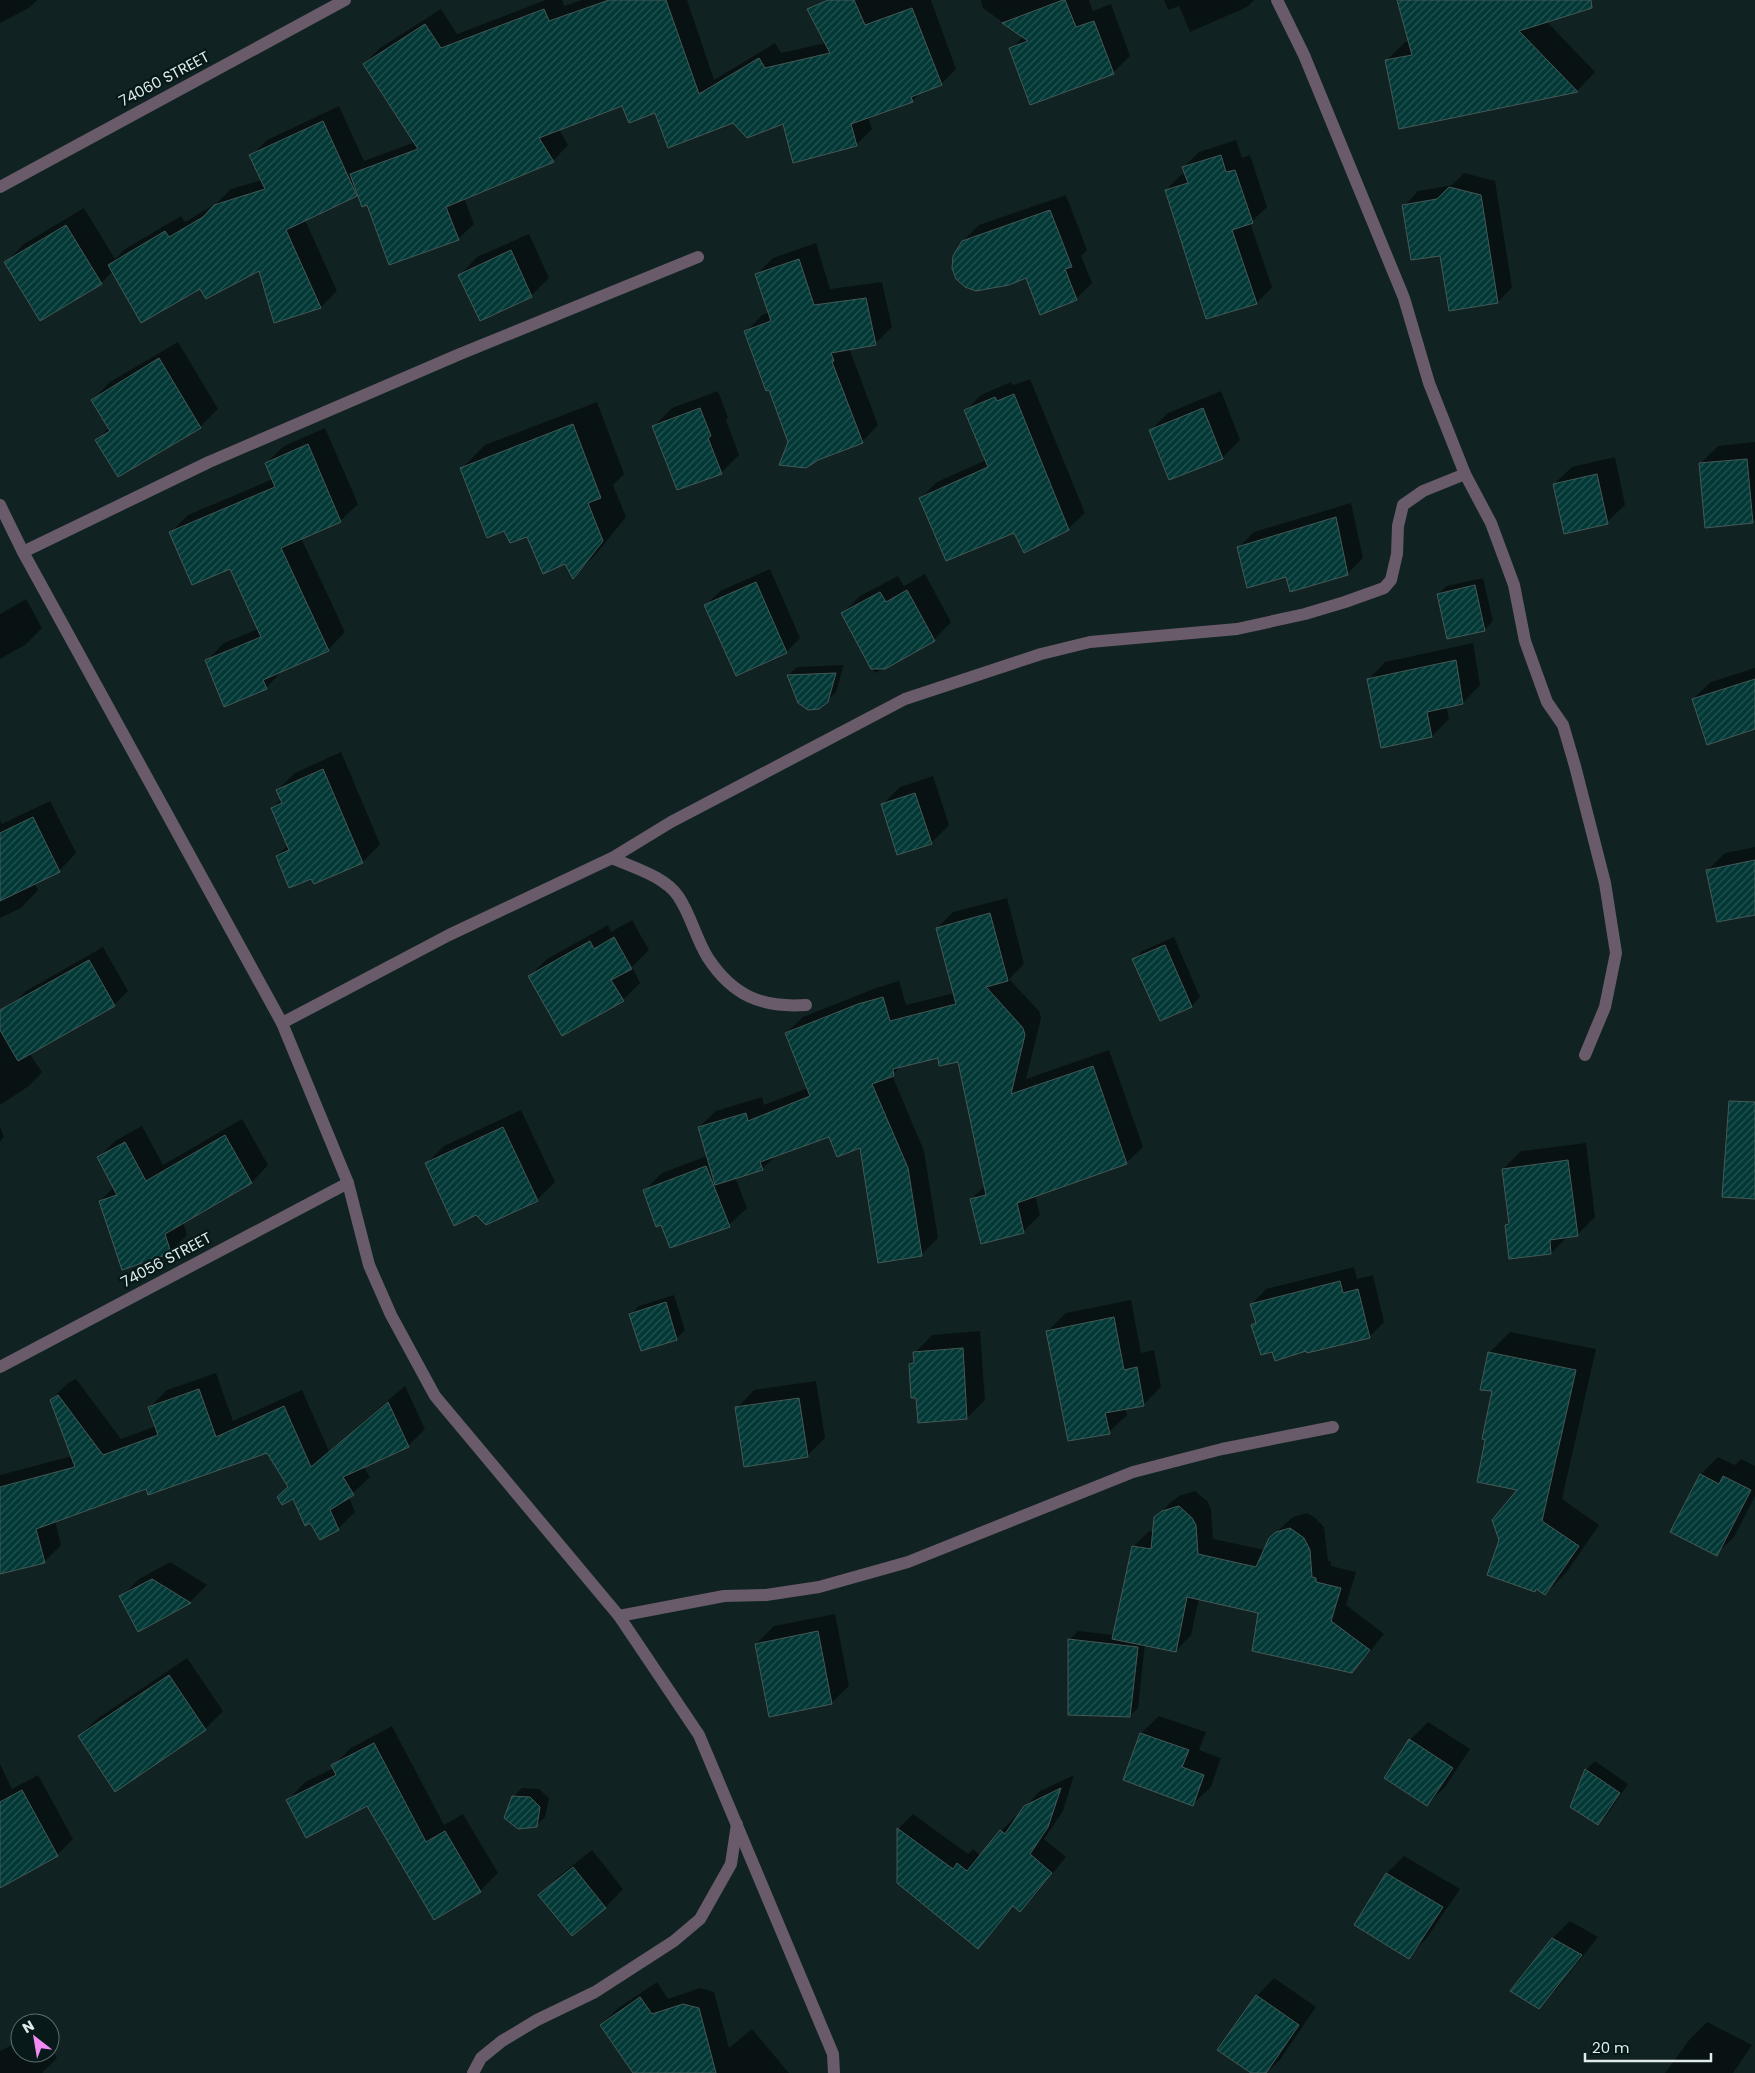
<svg xmlns="http://www.w3.org/2000/svg" width="1755" height="2073" font-family="Poppins,sans-serif">
	<style>
		.shadow { fill: #0007 }
		.building { fill: url(#building-hatch); stroke: #455957 }
		.lines { fill: none; stroke-linecap: round; stroke-linejoin: round }
		.minor { stroke: #695b69; stroke-width: 12 }
		.labels { text-anchor: middle; stroke-width: 5; stroke-linejoin: round; paint-order: stroke }
		.street-label { font-size: 15px; fill: #e0eceb; stroke: #071919 }
	</style>
	<defs>
		<pattern id="building-hatch" width="6" height="6" patternUnits="userSpaceOnUse" patternTransform="scale(1.25)"><rect width="6" height="6" fill="#023836"/><path d="M-1 1l2-2M0 6l6-6M5 7l2-2" fill="none" stroke="#275553"/></pattern>
	</defs>
	<rect width="100%" height="100%" fill="#102322"/>
	<!-- shadow -->
	<g class="shadow">
		<polygon points="0,0 37,0 29,8 0,23"/>
		<polygon points="546,0 562,0 564,6 582,0 687,0 714,80 775,43 781,53 826,43 847,0 931,0 956,69 941,84 921,92 912,101 868,117 872,129 856,145 783,122 733,122 656,112 623,105 559,129 568,145 553,161 464,198 474,224 458,239 368,204 358,194 305,220 337,291 321,307 275,321 260,270 200,287 113,271 101,283 6,262 24,244 84,208 115,259 125,249 181,216 185,222 217,203 231,189 262,180 251,156 267,140 339,106 364,161 415,142 364,64 380,48 441,9 457,34"/>
		<polygon points="981,0 1089,0 1093,11 1111,4 1130,56 1113,73 1011,49 1023,37 983,8"/>
		<polygon points="1164,0 1254,0 1247,7 1190,32 1179,6 1168,10"/>
		<polygon points="1399,0 1476,0 1531,5 1595,72 1577,91 1400,127 1386,61 1405,42 1410,41"/>
		<polygon points="1236,140 1242,158 1250,155 1267,207 1250,223 1272,287 1257,303 1207,318 1166,190 1181,175 1186,174 1184,167 1199,152"/>
		<polygon points="1464,173 1495,181 1512,287 1498,302 1441,254 1404,206 1418,191 1452,185"/>
		<polygon points="1066,195 1087,250 1081,256 1092,283 1076,299 1026,277 963,241 979,225"/>
		<polygon points="529,234 549,278 531,296 460,275 477,257"/>
		<polygon points="816,243 830,289 882,282 892,327 875,344 849,348 878,425 862,442 790,442 770,388 746,332 762,315 769,312 757,274 773,258"/>
		<polygon points="178,342 218,409 200,427 119,476 97,440 109,428 92,400 110,382"/>
		<polygon points="1030,379 1085,513 1068,529 1015,531 921,498 937,482 986,460 965,411 981,395 1011,382 1013,385"/>
		<polygon points="718,391 728,418 726,420 739,455 721,473 654,426 672,408"/>
		<polygon points="1221,391 1240,440 1222,458 1150,431 1168,413"/>
		<polygon points="597,402 624,474 613,485 626,517 596,554 573,577 566,562 528,535 505,529 462,468 485,445"/>
		<polygon points="325,428 358,504 340,521 301,538 345,632 328,650 283,670 266,688 207,660 224,643 258,629 230,568 171,532 188,515 273,479 266,463 284,446"/>
		<polygon points="1755,442 1755,519 1752,522 1701,463 1718,446"/>
		<polygon points="1615,457 1625,505 1607,522 1554,484 1572,467"/>
		<polygon points="1351,503 1363,558 1347,574 1287,575 1238,548 1254,532"/>
		<polygon points="770,569 800,638 786,652 706,605 720,591"/>
		<polygon points="925,574 951,622 934,640 875,673 843,613 860,596 898,576 904,586"/>
		<polygon points="1483,578 1493,621 1484,630 1438,594 1447,586"/>
		<polygon points="26,599 42,628 25,645 0,659 0,614"/>
		<polygon points="1473,643 1480,685 1463,703 1446,706 1449,719 1432,736 1368,680 1385,662"/>
		<polygon points="844,665 836,692 827,701 788,675 797,667"/>
		<polygon points="1755,668 1755,728 1693,699 1711,682"/>
		<polygon points="341,752 380,844 363,862 314,882 312,877 277,856 288,845 273,808 281,799 277,790 295,773"/>
		<polygon points="933,776 949,825 931,843 882,805 900,787"/>
		<polygon points="50,801 76,853 59,871 34,883 38,890 21,908 0,918 0,820 2,824"/>
		<polygon points="1755,847 1755,913 1707,871 1725,853"/>
		<polygon points="1007,898 1024,964 1009,979 1039,1011 1041,1018 1026,1079 1109,1050 1143,1147 1126,1163 1035,1195 1040,1215 1023,1232 971,1199 986,1185 959,1060 939,1057 902,1065 892,1075 924,1151 938,1238 921,1255 861,1146 830,1135 777,1155 762,1169 735,1177 747,1208 729,1225 662,1224 644,1191 662,1173 707,1156 699,1127 716,1111 762,1097 764,1105 808,1088 786,1033 803,1017 876,988 899,981 906,1005 954,993 937,928 953,912"/>
		<polygon points="632,920 649,950 632,967 640,983 623,1000 529,976 547,959 608,925 611,932"/>
		<polygon points="1174,937 1200,997 1192,1006 1160,1020 1134,960 1142,951"/>
		<polygon points="103,947 128,991 114,1005 29,1053 42,1072 29,1086 0,1105 0,1010 18,999 26,991"/>
		<polygon points="521,1110 555,1182 537,1200 427,1163 444,1146"/>
		<polygon points="242,1119 268,1165 252,1182 183,1222 187,1235 171,1251 123,1268 100,1201 114,1187 98,1158 115,1141 142,1126 163,1165"/>
		<polygon points="0,1126 4,1137 0,1141"/>
		<polygon points="1586,1143 1595,1217 1577,1235 1568,1236 1551,1253 1506,1225 1509,1222 1503,1169 1521,1151"/>
		<polygon points="1354,1267 1357,1279 1373,1275 1384,1322 1370,1336 1308,1352 1307,1349 1273,1350 1253,1325 1256,1321 1252,1304 1266,1289"/>
		<polygon points="674,1295 685,1330 676,1339 631,1314 639,1306"/>
		<polygon points="1131,1300 1141,1353 1154,1350 1161,1387 1144,1404 1125,1408 1127,1415 1109,1432 1048,1331 1066,1313"/>
		<polygon points="980,1331 985,1400 967,1418 917,1396 911,1365 915,1360 915,1353 932,1335"/>
		<polygon points="1510,1332 1596,1349 1562,1499 1599,1525 1566,1573 1545,1594 1493,1390 1489,1353"/>
		<polygon points="216,1373 233,1421 302,1390 329,1451 405,1386 425,1429 408,1446 363,1466 370,1477 349,1497 355,1512 338,1529 289,1486 268,1451 146,1487 55,1521 61,1545 44,1562 0,1573 0,1475 72,1456 51,1400 68,1383 76,1379 121,1439 156,1426 150,1407 167,1390"/>
		<polygon points="816,1381 825,1438 807,1456 737,1408 754,1390"/>
		<polygon points="1718,1457 1735,1465 1741,1459 1755,1466 1755,1496 1734,1537 1716,1554 1671,1531 1701,1474"/>
		<polygon points="1195,1491 1208,1502 1211,1509 1213,1539 1265,1550 1270,1538 1293,1517 1307,1513 1314,1517 1324,1527 1328,1561 1331,1562 1331,1566 1356,1572 1346,1605 1384,1634 1367,1655 1352,1671 1259,1612 1199,1599 1191,1635 1176,1651 1145,1644 1138,1708 1130,1716 1069,1640 1078,1631 1114,1635 1133,1547 1149,1531 1154,1532 1155,1518 1171,1502 1179,1496"/>
		<polygon points="170,1562 207,1585 190,1602 139,1630 121,1597 139,1579"/>
		<polygon points="835,1614 849,1686 831,1703 756,1644 774,1626"/>
		<polygon points="187,1658 223,1711 205,1729 79,1736 97,1719"/>
		<polygon points="1159,1716 1206,1732 1199,1750 1221,1758 1211,1787 1193,1804 1124,1779 1141,1733"/>
		<polygon points="1428,1722 1470,1749 1445,1787 1427,1804 1386,1777 1410,1740"/>
		<polygon points="392,1726 444,1825 463,1814 498,1873 480,1891 434,1918 367,1804 288,1800 305,1782 334,1768 333,1766 351,1748"/>
		<polygon points="1595,1761 1628,1784 1607,1815 1598,1824 1571,1807 1586,1770"/>
		<polygon points="0,1764 12,1789 38,1775 73,1839 57,1855 0,1886"/>
		<polygon points="1074,1775 1063,1811 1044,1839 1066,1857 1035,1895 1020,1910 1015,1906 978,1947 898,1883 899,1828 913,1814 968,1854 973,1849 981,1856 1001,1831 1016,1816 1018,1817 1025,1807 1040,1791"/>
		<polygon points="522,1788 539,1789 549,1798 545,1817 536,1826 513,1797"/>
		<polygon points="592,1850 623,1889 606,1907 572,1934 540,1895 558,1877"/>
		<polygon points="1404,1856 1460,1889 1426,1939 1408,1957 1387,1873"/>
		<polygon points="1570,1921 1598,1937 1557,1989 1539,2007 1553,1938"/>
		<polygon points="1274,1978 1316,2007 1279,2061 1266,2073 1253,2073 1257,1996"/>
		<polygon points="657,1982 668,1999 700,1988 714,1992 729,2048 752,2029 789,2073 648,2073 601,2025 617,2009"/>
		<polygon points="1707,2022 1752,2045 1733,2073 1665,2073 1690,2039"/>
		<polygon points="20,2041 20,2053 50,2053 50,2045 57,2058 42,2073 0,2073 0,2051"/>
	</g>
	<!-- building -->
	<g class="building">
		<polygon points="609,0 666,0 699,94 759,58 765,68 830,53 807,9 828,0 854,0 865,25 912,8 942,85 911,97 913,102 851,124 857,146 793,163 783,124 747,138 733,123 668,148 655,113 629,123 622,106 539,138 554,162 446,207 459,240 389,265 367,205 362,207 350,174 418,149 363,64 425,24 441,48 544,9 549,21"/>
		<polygon points="1063,0 1065,0 1076,27 1094,21 1114,74 1030,105 1009,48 1028,41 1002,23"/>
		<polygon points="1397,0 1591,0 1592,8 1519,31 1578,92 1399,129 1385,60 1412,55"/>
		<polygon points="323,121 357,196 286,230 321,308 274,323 259,271 206,299 200,289 141,323 108,265 165,231 169,237 203,217 214,205 265,189 249,155"/>
		<polygon points="1221,155 1226,172 1235,170 1253,223 1232,230 1257,304 1206,319 1165,190 1188,183 1182,167"/>
		<polygon points="1449,187 1481,195 1498,303 1449,311 1440,256 1411,260 1402,205 1437,199"/>
		<polygon points="1050,210 1072,267 1065,269 1077,300 1040,315 1026,278 1009,285 976,291 965,287 956,279 952,268 953,256 962,241"/>
		<polygon points="66,225 102,284 40,321 4,262"/>
		<polygon points="511,250 532,297 480,321 458,275"/>
		<polygon points="799,259 814,305 866,298 876,345 831,353 834,361 832,362 863,443 818,460 806,468 779,465 788,442 769,390 766,391 744,331 771,321 755,274"/>
		<polygon points="159,358 201,428 118,477 95,440 110,431 91,400"/>
		<polygon points="1014,394 1069,530 1024,553 1014,533 946,561 919,498 988,467 964,410 995,397 997,401"/>
		<polygon points="700,408 711,436 708,438 722,474 677,490 652,426"/>
		<polygon points="1203,408 1223,459 1169,480 1149,430"/>
		<polygon points="573,424 601,498 588,503 603,541 573,579 565,564 543,574 527,537 510,543 504,531 487,538 460,468"/>
		<polygon points="308,444 341,522 281,548 329,651 263,680 267,689 224,707 205,660 261,637 230,569 192,585 169,532 275,487 265,463"/>
		<polygon points="1747,459 1753,523 1705,528 1699,463"/>
		<polygon points="1597,474 1608,524 1564,534 1553,484"/>
		<polygon points="1336,517 1348,575 1290,592 1286,577 1247,588 1237,547"/>
		<polygon points="756,582 787,653 736,676 704,605"/>
		<polygon points="1475,585 1485,631 1447,639 1437,594"/>
		<polygon points="907,590 935,641 885,669 871,669 841,613 880,592 886,602"/>
		<polygon points="1456,660 1463,704 1427,712 1432,737 1381,748 1367,679"/>
		<polygon points="836,673 828,702 819,709 808,710 798,703 787,675"/>
		<polygon points="1755,679 1755,729 1707,745 1692,699"/>
		<polygon points="323,769 363,863 314,884 311,879 289,888 276,856 289,850 271,808 282,803 276,790"/>
		<polygon points="915,793 932,844 897,855 881,804"/>
		<polygon points="33,817 60,872 0,901 0,833"/>
		<polygon points="1755,860 1755,915 1717,922 1706,870"/>
		<polygon points="990,913 1008,981 986,987 1023,1028 1025,1035 1011,1094 1093,1066 1127,1164 1017,1203 1024,1233 981,1244 970,1199 986,1195 958,1062 939,1066 938,1058 893,1069 894,1076 872,1084 908,1168 922,1256 878,1263 860,1148 837,1157 829,1137 760,1162 763,1170 715,1185 698,1127 746,1113 748,1121 810,1096 785,1033 858,1004 883,997 890,1021 956,1004 936,928"/>
		<polygon points="614,937 632,969 611,980 624,1001 562,1036 528,976 590,941 594,949"/>
		<polygon points="1165,945 1192,1007 1160,1021 1132,959"/>
		<polygon points="89,960 115,1006 18,1061 0,1030 0,1010"/>
		<polygon points="1729,1101 1755,1102 1755,1199 1722,1197"/>
		<polygon points="503,1127 538,1201 486,1225 476,1215 454,1226 425,1163"/>
		<polygon points="225,1135 252,1183 165,1234 171,1253 122,1270 99,1201 117,1195 97,1157 125,1142 146,1181"/>
		<polygon points="1568,1160 1578,1236 1550,1240 1551,1254 1509,1259 1505,1225 1509,1224 1502,1169"/>
		<polygon points="706,1166 730,1227 670,1248 661,1225 656,1227 643,1190"/>
		<polygon points="1340,1281 1343,1293 1358,1289 1370,1338 1307,1353 1306,1351 1275,1361 1272,1352 1261,1355 1251,1325 1256,1323 1250,1304"/>
		<polygon points="666,1302 677,1340 641,1351 629,1314"/>
		<polygon points="1114,1317 1124,1370 1137,1367 1144,1406 1105,1413 1110,1434 1068,1441 1046,1331"/>
		<polygon points="963,1348 967,1419 918,1423 916,1398 911,1398 909,1364 914,1363 913,1352"/>
		<polygon points="1488,1352 1576,1370 1542,1521 1579,1546 1545,1595 1536,1589 1535,1592 1487,1575 1499,1540 1492,1520 1517,1490 1477,1482 1485,1440 1482,1439 1492,1391 1480,1390"/>
		<polygon points="199,1389 216,1437 284,1406 311,1467 388,1402 409,1447 343,1477 354,1495 330,1510 339,1530 320,1540 310,1523 305,1526 293,1499 282,1505 277,1497 288,1487 267,1453 148,1495 146,1489 36,1529 45,1563 0,1574 0,1487 75,1467 50,1400 58,1395 103,1455 158,1435 148,1407"/>
		<polygon points="799,1398 808,1457 744,1467 735,1407"/>
		<polygon points="1700,1474 1719,1484 1723,1476 1751,1490 1717,1556 1670,1532"/>
		<polygon points="1179,1506 1192,1518 1196,1525 1198,1554 1256,1567 1269,1538 1276,1532 1290,1528 1304,1538 1310,1550 1312,1577 1316,1578 1316,1582 1341,1588 1331,1621 1370,1650 1352,1673 1252,1651 1258,1613 1187,1597 1176,1652 1112,1639 1132,1546 1151,1549 1154,1517 1162,1511"/>
		<polygon points="152,1579 191,1603 138,1632 119,1596"/>
		<polygon points="818,1631 832,1704 769,1717 755,1644"/>
		<polygon points="1068,1639 1138,1647 1130,1717 1068,1715"/>
		<polygon points="169,1675 206,1730 115,1792 78,1736"/>
		<polygon points="1140,1733 1189,1750 1182,1767 1204,1775 1193,1806 1123,1780"/>
		<polygon points="1409,1739 1453,1768 1427,1806 1384,1778"/>
		<polygon points="374,1743 426,1842 445,1831 481,1892 434,1920 367,1806 306,1838 286,1800 336,1775 331,1765"/>
		<polygon points="1585,1769 1620,1793 1598,1825 1570,1807"/>
		<polygon points="1061,1788 1048,1827 1030,1854 1052,1873 1020,1912 1013,1906 978,1949 897,1883 897,1828 953,1869 957,1863 967,1871 1000,1830 1005,1834 1024,1806"/>
		<polygon points="22,1790 58,1856 0,1888 0,1802"/>
		<polygon points="512,1796 530,1797 540,1807 537,1827 518,1829 504,1818"/>
		<polygon points="573,1867 606,1908 572,1936 538,1895"/>
		<polygon points="1386,1873 1443,1907 1409,1959 1354,1925"/>
		<polygon points="1552,1938 1582,1955 1539,2009 1510,1991"/>
		<polygon points="1256,1995 1299,2025 1266,2073 1251,2073 1217,2050"/>
		<polygon points="640,1997 652,2014 683,2004 699,2008 716,2073 633,2073 600,2025"/>
	</g>
	<g class="lines">
		<!-- minor -->
		<g class="minor">
			<polyline points="1277,0 1304,55 1404,298 1429,383 1465,474 1491,523 1514,585 1525,641 1547,702 1563,725 1575,766 1605,883 1616,953 1605,1007 1585,1055"/>
			<polyline points="0,187 345,0"/>
			<polyline points="0,505 23,552 282,1023 348,1183 369,1265 391,1315 435,1396 619,1616 699,1735 833,2054 834,2073"/>
			<polyline points="23,552 209,462 460,354 698,257"/>
			<path d="M612,858c22,10 52,18 66,38 13,19 18,43 30,62 25,38 54,50 98,47"/>
			<polyline points="282,1023 449,935 612,858 671,822 905,699 1041,654 1090,642 1237,629 1305,614 1345,602 1384,588 1391,580 1397,554 1398,526 1403,505 1423,491 1465,474"/>
			<polyline points="0,1367 348,1183"/>
			<polyline points="619,1616 724,1596 766,1595 819,1587 908,1562 1133,1472 1222,1449 1333,1427"/>
			<polyline points="473,2073 481,2058 502,2041 537,2020 595,1992 674,1941 700,1919 731,1864 737,1824"/>
		</g>
	</g>
	<g class="labels">
		<!-- street labels -->
		<g class="street-label">
			<text transform="translate(164 79) rotate(-28)" y="5">74060 STREET</text>
			<text transform="translate(166 1260) rotate(-28)" y="5">74056 STREET</text>
		</g>
	</g>
	<!-- north arrow -->
	<g transform="translate(35 2038) rotate(329)"><circle r="24" fill="#071919" stroke="#5e6d6d"/>
	<path d="M0-4L9 19L0 12L-9 19Z" fill="#f28af3"/>
	<text y="-8" font-size="14" font-weight="bold" text-anchor="middle" fill="#e0eceb">N</text>
	</g>
	<!-- scale -->
	<path d="M1585 2053v8h126v-8" fill="none" stroke="#e0eceb" stroke-width="2.5"/>
	<text x="1592" y="2053" font-size="15" fill="#e0eceb" stroke="#071919" stroke-width="4" paint-order="stroke">20 m</text>
</svg>
